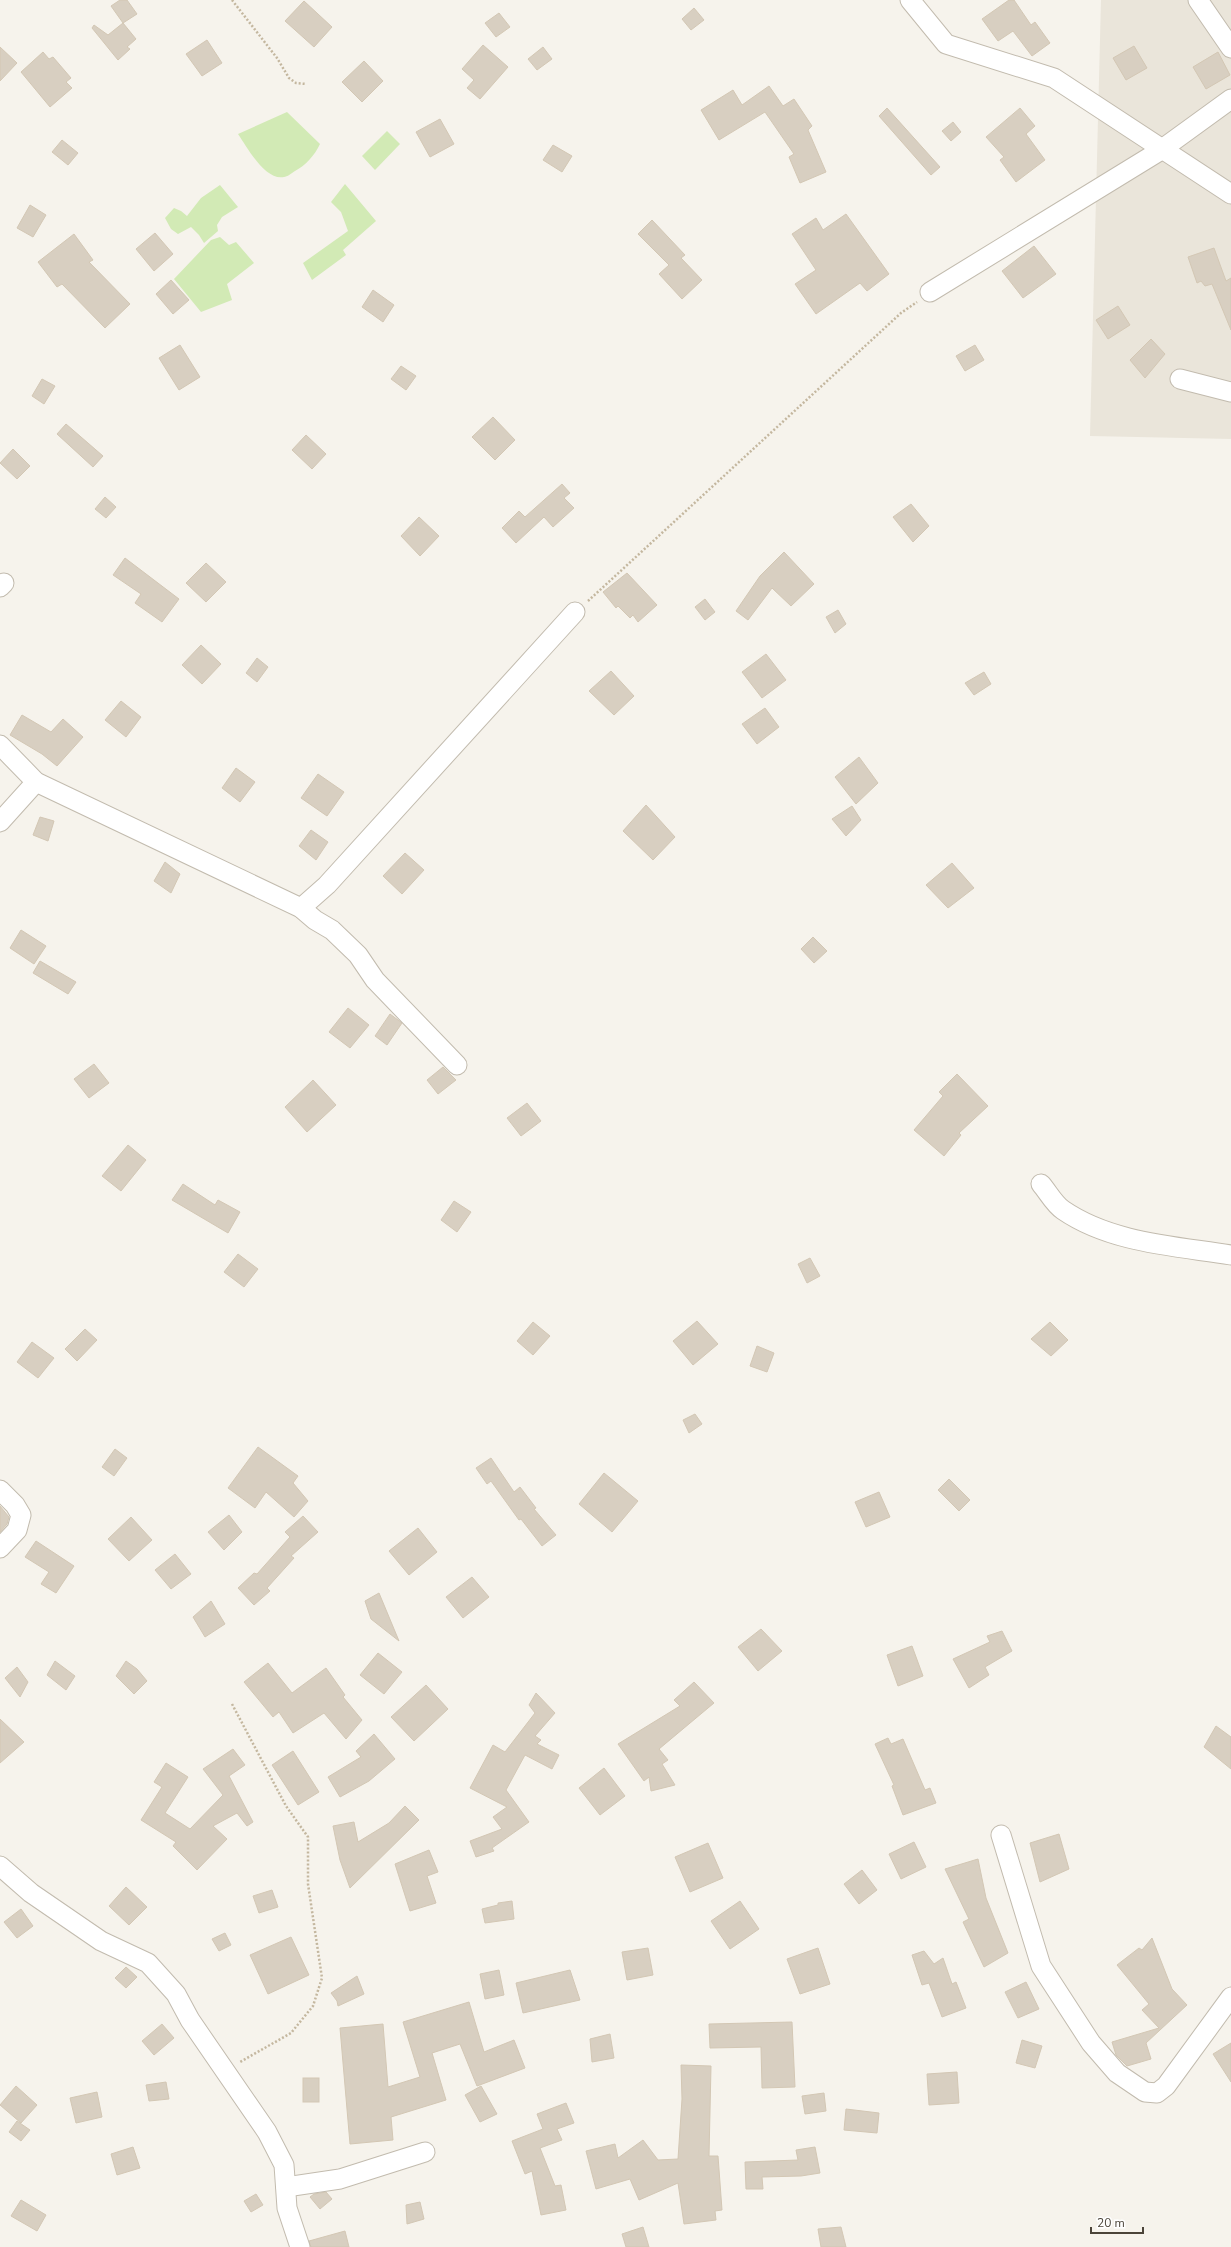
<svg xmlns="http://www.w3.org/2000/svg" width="1231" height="2247" font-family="'Nunito Sans',sans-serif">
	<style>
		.residential { fill: #eae5da }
		.green { fill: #d2eab5 }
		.building { fill: #d8cfc1; stroke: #d3c7b4 }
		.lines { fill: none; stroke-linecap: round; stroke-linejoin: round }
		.minor-casing { stroke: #c2bbae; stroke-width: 21 }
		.path { stroke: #c4b79f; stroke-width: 2.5; stroke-dasharray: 2 2; stroke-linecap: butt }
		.minor { stroke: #fff; stroke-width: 19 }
	</style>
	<rect width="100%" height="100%" fill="#f6f3ec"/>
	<!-- residential -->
	<polygon class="residential" points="1101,0 1231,0 1231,439 1090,436"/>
	<!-- green -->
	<g class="green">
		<path d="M287,112l33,32c-5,11 -15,22 -25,27 -3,2 -8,6 -11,6 -19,4 -37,-30 -46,-43z"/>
		<polygon points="387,131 400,144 375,170 362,156"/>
		<polygon points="345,184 376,221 343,250 346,255 312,280 303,263 348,231 341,212 331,202"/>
		<polygon points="220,185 238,207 222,217 217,225 218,231 204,243 199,235 191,227 178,234 171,229 165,218 174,208 181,211 187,216 201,198"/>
		<polygon points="220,237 229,245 236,242 254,263 227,284 232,300 201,312 174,279 211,240"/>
	</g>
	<!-- building -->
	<g class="building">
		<polygon points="120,0 127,0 137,14 123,23 111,6"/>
		<polygon points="1009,0 1014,0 1031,25 1035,22 1050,43 1032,56 1013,31 998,41 982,19"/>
		<polygon points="304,1 332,27 314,47 285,21"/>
		<polygon points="694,8 704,20 691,30 682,19"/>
		<polygon points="499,13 510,27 496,37 485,23"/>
		<polygon points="123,23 136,39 127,47 130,49 118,60 92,28 94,25 108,35"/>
		<polygon points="207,40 222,63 202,76 186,54"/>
		<polygon points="483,45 508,67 480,99 467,88 474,80 462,69"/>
		<polygon points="1134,46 1147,68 1126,80 1113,58"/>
		<polygon points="0,47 17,63 0,81"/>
		<polygon points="543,47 552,59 537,70 528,59"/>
		<polygon points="43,52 49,59 53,57 71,78 66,82 72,88 50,107 21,72"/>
		<polygon points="1218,52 1230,75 1206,89 1193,67"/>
		<polygon points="364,61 383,81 362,102 342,82"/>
		<polygon points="769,86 783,106 794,99 812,126 808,130 826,172 800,183 789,157 794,154 765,112 719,140 701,110 733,90 742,105"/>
		<polygon points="887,108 940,167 931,175 879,116"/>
		<polygon points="1020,108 1035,126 1026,134 1045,160 1016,182 1000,160 1004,157 986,137"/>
		<polygon points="440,119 454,144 430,157 416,132"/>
		<polygon points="953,122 961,132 951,141 942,131"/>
		<polygon points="62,140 78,153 68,165 52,152"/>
		<polygon points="553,145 572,156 562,172 543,160"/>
		<polygon points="30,205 46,215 33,237 17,228"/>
		<polygon points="846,214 889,274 867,291 860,283 816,314 795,284 816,270 792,234 816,218 823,230"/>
		<polygon points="652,220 685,255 681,258 702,280 682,299 659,274 669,265 638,234"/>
		<polygon points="155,233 173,254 154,271 136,249"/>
		<polygon points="74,234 93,260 89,262 130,304 105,328 62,284 57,287 38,262"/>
		<polygon points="1034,246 1056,274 1023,298 1002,271"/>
		<polygon points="1214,248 1226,281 1231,278 1231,330 1212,284 1205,286 1201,281 1197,283 1188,257"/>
		<polygon points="171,280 189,300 173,314 156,294"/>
		<polygon points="373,290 394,305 383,322 362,307"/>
		<polygon points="1118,306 1130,325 1108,339 1096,320"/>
		<polygon points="1151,339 1165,354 1145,378 1130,360"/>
		<polygon points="180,345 200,377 179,390 159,358"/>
		<polygon points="975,345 984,360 965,371 956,356"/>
		<polygon points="401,366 416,376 406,390 391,379"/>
		<polygon points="42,379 55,386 44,404 32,396"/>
		<polygon points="493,417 515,440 495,460 472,437"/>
		<polygon points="66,424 103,456 93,467 57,434"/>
		<polygon points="306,435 326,454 312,469 292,450"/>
		<polygon points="13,449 30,466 17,479 0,463"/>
		<polygon points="562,484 570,493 564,498 574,508 553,527 544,517 516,543 502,528 519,511 525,517"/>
		<polygon points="105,497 116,507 106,518 95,509"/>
		<polygon points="911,504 929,526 913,542 893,517"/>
		<polygon points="419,517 439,536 420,556 401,536"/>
		<polygon points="784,552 814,584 791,606 772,588 748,620 736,611 760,576"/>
		<polygon points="125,558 179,599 162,622 135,603 141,594 113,575"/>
		<polygon points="206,563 226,582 206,602 186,583"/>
		<polygon points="627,573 657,605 638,622 633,615 630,618 618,606 616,608 603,592"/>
		<polygon points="705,599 715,612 705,620 695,607"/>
		<polygon points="838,610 846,624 835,633 826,617"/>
		<polygon points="201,645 221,664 202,684 182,665"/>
		<polygon points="766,654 786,680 762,698 742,672"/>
		<polygon points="257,658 268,667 257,682 246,673"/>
		<polygon points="611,671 634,696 614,715 589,691"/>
		<polygon points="984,672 991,684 974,695 965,683"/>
		<polygon points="121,701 141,717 126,737 105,720"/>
		<polygon points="765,708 779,727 757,744 742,724"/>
		<polygon points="22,715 51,732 63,719 83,737 57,766 42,754 10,735"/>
		<polygon points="859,757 878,783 856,804 835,777"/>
		<polygon points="236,768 255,782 240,802 222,788"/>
		<polygon points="318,774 344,792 327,816 301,798"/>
		<polygon points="646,805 675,837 653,860 623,831"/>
		<polygon points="852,806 861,820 846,836 832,819"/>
		<polygon points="40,817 54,821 48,841 33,835"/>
		<polygon points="311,830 328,842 316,860 299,846"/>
		<polygon points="405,853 424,870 402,894 383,876"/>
		<polygon points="165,862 180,874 171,893 154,881"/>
		<polygon points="952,863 974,888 948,908 926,885"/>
		<polygon points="21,930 46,946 34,964 10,948"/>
		<polygon points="813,937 827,951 814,963 801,949"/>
		<polygon points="40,961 76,982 68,994 33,973"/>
		<polygon points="348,1008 369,1025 350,1048 329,1032"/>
		<polygon points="390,1014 402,1023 387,1045 375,1036"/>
		<polygon points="94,1064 109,1083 89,1098 74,1079"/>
		<polygon points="443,1067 456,1080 438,1094 427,1080"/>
		<polygon points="957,1074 988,1106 959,1133 961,1135 944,1156 914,1130 943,1096 939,1092"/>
		<polygon points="313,1080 336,1105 307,1132 285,1107"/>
		<polygon points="527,1103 541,1121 521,1136 507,1118"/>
		<polygon points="128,1145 146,1160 121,1191 102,1176"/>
		<polygon points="183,1184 215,1205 218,1200 240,1212 228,1233 172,1200"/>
		<polygon points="454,1201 471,1212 457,1232 441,1220"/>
		<polygon points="238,1254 258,1269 244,1287 224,1272"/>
		<polygon points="810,1258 820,1276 807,1283 798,1264"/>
		<polygon points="697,1321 718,1344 693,1365 673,1341"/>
		<polygon points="533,1322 550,1336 533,1355 517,1341"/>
		<polygon points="1050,1322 1068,1340 1051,1356 1031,1339"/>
		<polygon points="85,1329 97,1340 77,1361 65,1349"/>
		<polygon points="32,1342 54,1358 38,1378 17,1362"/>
		<polygon points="757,1346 774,1353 767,1372 750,1366"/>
		<polygon points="695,1414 702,1424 689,1433 683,1420"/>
		<polygon points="258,1447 298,1476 293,1483 308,1501 294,1517 266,1492 255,1508 228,1488"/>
		<polygon points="115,1449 127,1458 114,1476 102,1467"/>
		<polygon points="491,1458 514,1492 520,1487 536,1508 534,1509 556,1535 542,1546 521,1519 519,1520 491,1481 487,1484 476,1468"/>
		<polygon points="604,1473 638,1501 612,1532 579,1504"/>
		<polygon points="949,1479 970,1500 959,1511 938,1490"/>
		<polygon points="879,1492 890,1517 866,1527 855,1502"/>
		<polygon points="0,1506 9,1517 7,1524 0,1532"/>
		<polygon points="229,1515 242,1532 224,1550 208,1532"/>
		<polygon points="303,1516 318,1532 291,1556 294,1558 267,1588 270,1591 254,1605 238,1588 254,1573 257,1574 290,1537 285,1532"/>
		<polygon points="131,1517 152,1540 129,1561 108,1539"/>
		<polygon points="418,1528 437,1552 409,1575 389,1551"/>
		<polygon points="36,1541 74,1566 56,1593 41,1584 49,1572 25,1557"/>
		<polygon points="175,1554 191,1574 171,1589 155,1570"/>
		<polygon points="472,1577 489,1597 463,1618 446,1597"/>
		<polygon points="379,1593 399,1641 371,1619 365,1601"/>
		<polygon points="211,1601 225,1624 205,1637 193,1617"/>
		<polygon points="761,1629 782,1651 758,1671 738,1647"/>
		<polygon points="1002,1631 1012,1651 985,1667 989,1675 969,1688 953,1659 990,1642 987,1636"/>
		<polygon points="912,1646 923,1676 898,1686 887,1655"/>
		<polygon points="378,1653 402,1672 384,1694 360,1675"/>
		<polygon points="55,1661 75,1676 66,1690 47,1675"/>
		<polygon points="126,1661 137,1669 147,1681 134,1694 116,1676"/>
		<polygon points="268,1663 292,1693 326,1668 345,1695 343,1697 362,1720 346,1739 324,1713 293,1733 279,1712 273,1717 244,1682"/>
		<polygon points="17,1667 28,1682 20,1697 5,1678"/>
		<polygon points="694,1682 714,1703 659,1749 668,1760 662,1764 675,1785 651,1791 649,1777 644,1781 618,1744 680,1706 674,1700"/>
		<polygon points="426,1685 448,1709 414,1741 391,1717"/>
		<polygon points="536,1693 555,1713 535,1736 541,1740 537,1744 559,1755 552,1769 525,1755 506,1790 529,1822 492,1848 494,1851 476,1857 470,1841 502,1829 493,1817 507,1807 470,1788 493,1745 505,1752 535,1713 529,1705"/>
		<polygon points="0,1719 24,1742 0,1763"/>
		<polygon points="1216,1726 1231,1737 1231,1769 1204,1747"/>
		<polygon points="374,1734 395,1759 369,1781 340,1797 328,1777 361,1757 356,1751"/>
		<polygon points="888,1738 891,1744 903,1739 925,1790 930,1788 936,1803 903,1815 892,1786 894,1785 875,1744"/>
		<polygon points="233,1749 245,1765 229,1776 253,1822 247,1826 237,1813 213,1826 227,1839 197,1870 173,1846 176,1842 141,1820 162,1787 154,1782 166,1763 188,1777 165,1813 190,1829 223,1795 203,1769"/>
		<polygon points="293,1751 319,1792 298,1805 272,1765"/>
		<polygon points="604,1768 625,1796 600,1815 579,1788"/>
		<polygon points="405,1806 419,1820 350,1888 340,1860 333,1826 354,1822 358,1842 389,1823"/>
		<polygon points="1059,1834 1069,1869 1040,1882 1030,1843"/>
		<polygon points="914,1842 926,1867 901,1879 889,1854"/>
		<polygon points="708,1843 723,1878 690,1892 675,1857"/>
		<polygon points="429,1850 438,1872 427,1876 436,1903 410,1911 395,1864"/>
		<polygon points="978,1859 986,1898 1008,1953 984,1967 963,1922 969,1919 945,1869"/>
		<polygon points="862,1870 877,1890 859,1904 844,1884"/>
		<polygon points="126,1887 147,1907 129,1925 109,1906"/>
		<polygon points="272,1890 278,1907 259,1913 253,1896"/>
		<polygon points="512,1901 514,1919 485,1923 482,1909 498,1905 498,1903"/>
		<polygon points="740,1901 759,1929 730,1949 711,1921"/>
		<polygon points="21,1909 33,1926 17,1938 4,1922"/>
		<polygon points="225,1933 231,1945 219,1951 212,1939"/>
		<polygon points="291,1937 309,1975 268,1994 250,1955"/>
		<polygon points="1152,1938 1172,1989 1187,2005 1146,2043 1151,2059 1127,2066 1116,2055 1112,2042 1159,2028 1142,2010 1149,2004 1117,1965 1139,1948 1142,1950"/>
		<polygon points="648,1948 653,1975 627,1980 622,1952"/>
		<polygon points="818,1948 830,1984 800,1994 787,1959"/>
		<polygon points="924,1951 934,1964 943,1958 952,1984 956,1982 966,2008 942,2017 929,1983 922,1985 912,1955"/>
		<polygon points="126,1967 137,1977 126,1988 115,1978"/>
		<polygon points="499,1970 504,1995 485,1999 480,1974"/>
		<polygon points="570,1970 580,2000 523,2013 516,1983"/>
		<polygon points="357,1976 364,1994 338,2006 337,2001 331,1993"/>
		<polygon points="1026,1982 1039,2009 1018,2018 1005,1992"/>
		<polygon points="469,2002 484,2052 514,2040 525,2068 477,2086 460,2044 432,2053 446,2100 391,2117 393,2140 350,2144 340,2028 383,2024 388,2087 420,2077 403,2022"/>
		<polygon points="792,2022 795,2087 762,2088 761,2047 710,2048 709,2024"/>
		<polygon points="162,2024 174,2038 154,2055 142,2041"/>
		<polygon points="610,2034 614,2058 592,2062 590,2039"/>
		<polygon points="1022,2040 1042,2046 1035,2068 1016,2063"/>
		<polygon points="1231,2043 1231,2082 1213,2054"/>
		<polygon points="681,2065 711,2066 709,2156 718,2156 722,2210 715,2211 716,2220 684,2224 678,2183 639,2200 630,2179 596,2189 586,2151 615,2144 618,2158 643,2140 658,2160 678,2159 682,2099"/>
		<polygon points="957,2072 959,2103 929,2105 927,2074"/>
		<rect x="303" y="2078" width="16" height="24"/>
		<polygon points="166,2082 169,2099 149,2101 146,2085"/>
		<polygon points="16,2086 37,2105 21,2123 0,2105"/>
		<polygon points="481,2086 497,2114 480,2122 465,2095"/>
		<polygon points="97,2092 102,2117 76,2123 70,2098"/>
		<polygon points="824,2093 826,2111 805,2114 802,2096"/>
		<polygon points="566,2103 574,2123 557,2129 562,2140 540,2148 555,2186 561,2185 566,2210 541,2215 532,2171 525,2174 512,2141 543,2129 537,2114"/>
		<polygon points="846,2109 879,2113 877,2133 844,2130"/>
		<polygon points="17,2121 30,2130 21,2141 9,2132"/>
		<polygon points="133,2147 140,2168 117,2175 111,2154"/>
		<polygon points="815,2147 820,2173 801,2176 762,2177 763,2189 746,2189 745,2162 798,2160 796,2150"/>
		<polygon points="326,2192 332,2199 320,2209 310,2197 314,2194"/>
		<polygon points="256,2194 263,2205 251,2212 244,2201"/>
		<polygon points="21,2200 46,2215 37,2231 11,2216"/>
		<polygon points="420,2202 424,2219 407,2224 406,2205"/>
		<polygon points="643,2227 649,2247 626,2247 622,2234"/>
		<polygon points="841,2227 846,2247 821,2247 818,2229"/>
		<polygon points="345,2231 349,2247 311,2247 309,2241"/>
	</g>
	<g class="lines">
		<defs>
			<g id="minor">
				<polyline points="910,0 946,44 1054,78 1231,194"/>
				<polyline points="1198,0 1231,48"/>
				<polyline points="930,292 1158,152 1231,99"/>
				<polyline points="1180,379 1231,392"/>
				<polyline points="0,587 4,583"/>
				<polyline points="0,745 36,782 301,908 315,920 332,930 358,955 375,980 457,1065"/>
				<polyline points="0,822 36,782"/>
				<polyline points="301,908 327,885 575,612"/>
				<path d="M1041,1184c7,8 13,20 22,26 48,33 112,36 168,45"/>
				<polyline points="0,1490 15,1505 21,1515 17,1530 0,1548"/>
				<polyline points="1001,1835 1041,1966 1091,2043 1117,2073 1145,2092 1157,2093 1166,2086 1231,1997"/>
				<polyline points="0,1866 31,1893 101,1941 148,1963 176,1994 190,2020 267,2132 284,2165 287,2208 300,2247"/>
				<polyline points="286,2187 340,2179 425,2152"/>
			</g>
		</defs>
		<!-- minor casing -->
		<use href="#minor" class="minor-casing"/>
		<!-- path -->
		<g class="path">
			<polyline points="232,0 277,58 289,78 296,83 306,84"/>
			<polyline points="588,601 901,313 917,302"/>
			<polyline points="232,1704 286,1806 308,1837 308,1884 322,1978 313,2006 291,2033 240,2062"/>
		</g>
		<!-- minor -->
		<use href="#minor" class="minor"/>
	</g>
	<!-- scale -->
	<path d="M1091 2227v6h52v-6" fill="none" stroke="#4b4439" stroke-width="2"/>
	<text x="1097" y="2227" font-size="12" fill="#4b4439" stroke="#ffffff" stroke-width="3" paint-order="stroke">20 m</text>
</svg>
